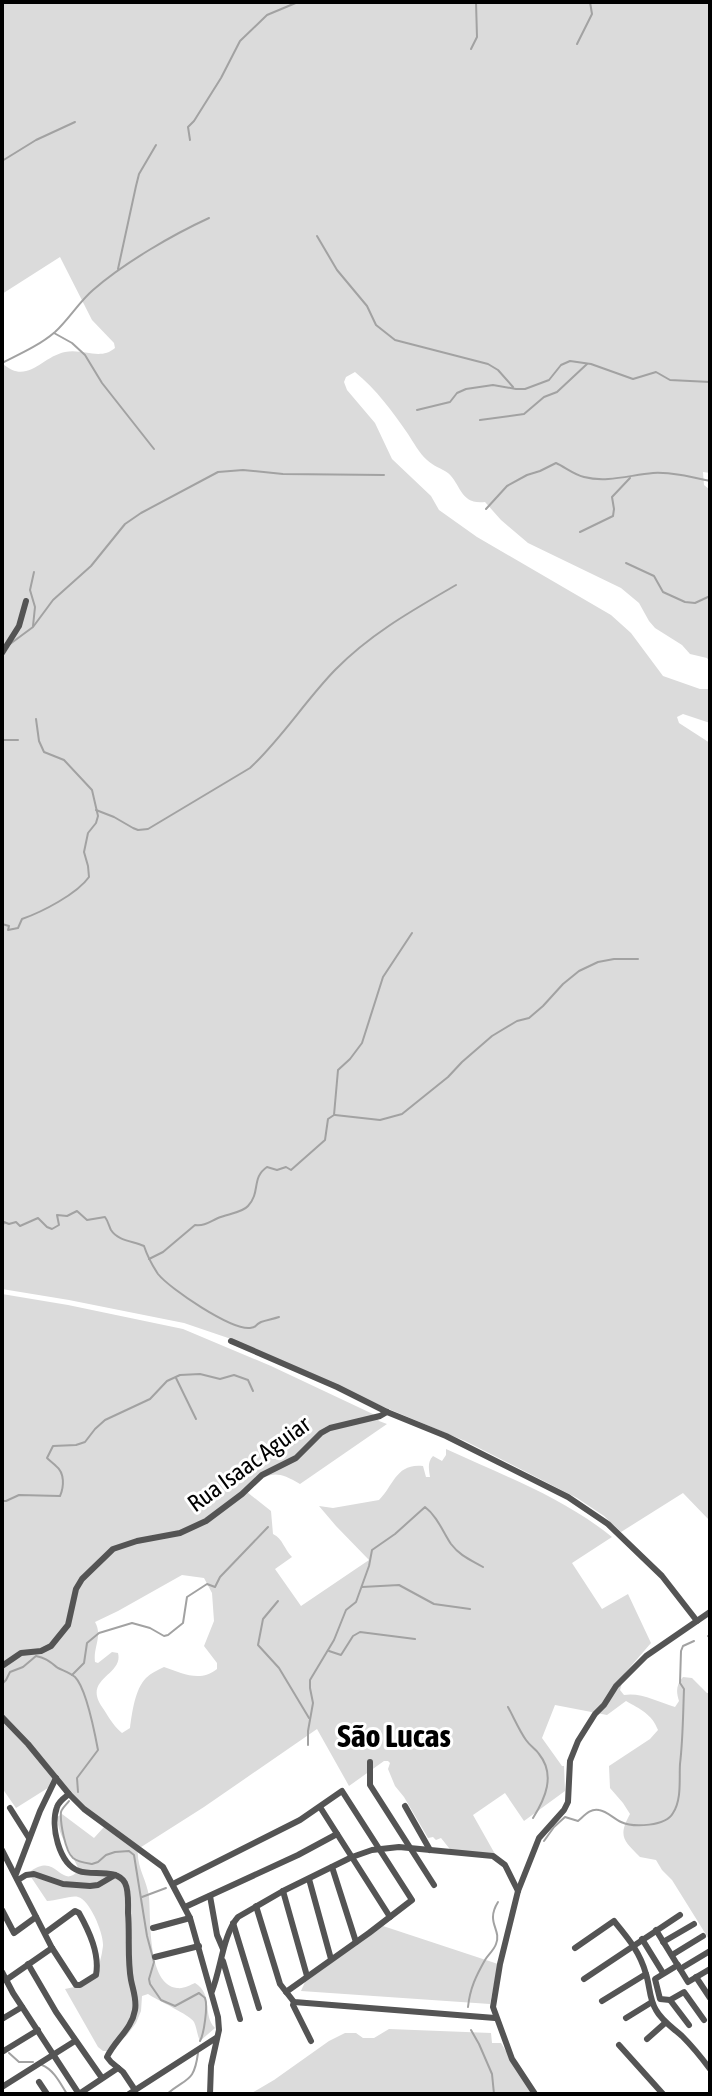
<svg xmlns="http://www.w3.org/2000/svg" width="712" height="2096" font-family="'Asap Condensed',sans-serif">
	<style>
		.green { fill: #dbdbdb; fill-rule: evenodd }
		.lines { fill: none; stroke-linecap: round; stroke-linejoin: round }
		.stream { stroke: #a2a2a2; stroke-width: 2 }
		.minor { stroke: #545454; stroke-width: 6 }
		.labels { text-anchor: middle; stroke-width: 6; stroke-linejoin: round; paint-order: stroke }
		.street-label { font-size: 24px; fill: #000; stroke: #fff }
		.district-label { font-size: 32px; font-weight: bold; fill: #000; stroke: #fff }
	</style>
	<rect width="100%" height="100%" fill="#fff"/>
	<!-- green -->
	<g class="green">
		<path d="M2,2h708v471l-7,-1 1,13 6,5v172l-3,-4 -17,-4 -8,-9 -27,-17 -6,-7 -10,-18 -18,-15 -93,-45 -27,-23 -16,-18c-25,3 -24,-18 -37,-29 -7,-5 -15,-7 -21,-13 -8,-7 -13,-17 -19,-26 -15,-22 -32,-45 -53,-62l-9,5 -2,5 3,8 28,33 17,36 39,37 8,14 38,27 134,78 20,18 32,43 37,13h10v34l-27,-9 -6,3 2,6 31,20v778l-27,-28 -62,39 -17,-16 -27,-18 -41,-21 -71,-36 -81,-34 -150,-67 -50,-17 -115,-23 -67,-11v-926c25,23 39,-6 63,-11 18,-4 35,9 50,-4l-1,-5 -22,-23 -32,-63 -58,37z"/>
		<path d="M2,1294l66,11 115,24 88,37 104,49 4,6 8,3 -87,60c-26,-16 -33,-11 -53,8l24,19 2,23c10,5 11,15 19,23l-17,12 26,37 68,-46 -33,-34 -17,-20 14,2 46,-8c15,-15 17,-37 44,-34l3,11h4c-1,-7 -3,-15 3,-21l9,5 4,-6v-6c58,27 115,47 166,88l-40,26 30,46 26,-15 23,49 -26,30 -5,17 4,5c16,-3 35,7 51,12l4,-6c-3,-9 -3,-16 4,-24l9,1 15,15h3v248l-38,-61 -10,-10 -6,-10 -16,-3c-17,-17 -22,-21 -10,-43l-7,-11 -13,-15 -1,-22 41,-27 8,-9c-6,-16 -18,-21 -32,-29l-19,14 -52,-10 -13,33 20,28h2l1,25 -41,30 -19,-28 -32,22 22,39 -42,-1 -12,-15 -5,2 -3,-3 -5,1 -24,-41 -9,-11 -7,-17 2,-6 -2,-2h-4l-35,25 -32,-57 -113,78 -66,42c-2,17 9,31 11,48 2,21 -2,88 28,91 7,1 13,-3 18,-5 19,12 7,32 20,45l-15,13c-3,-6 -3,-13 -6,-19 -4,-7 -37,-22 -46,-28l-6,2 -1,15 -5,12 -9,12 -18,16h-6l-5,-4 -33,-58 18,-4 14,-8c1,-10 5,-21 6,-31 1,-12 -13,-46 -25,-49 -6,-2 -22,4 -31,4l-16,-24v-6c27,-19 29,20 48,-1 -7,-18 -21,-33 -22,-53l5,-3 32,24 10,-11 -45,-46 -43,27 -14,-20zM182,1575l22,3 8,15 2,28 -10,25 13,17v6c-17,14 -35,4 -53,-2 -6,3 -13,6 -18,11 -11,11 -14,35 -16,50l-8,5c-7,-6 -11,-12 -16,-20 -3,-5 -8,-11 -9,-17 -4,-19 26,-24 21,-43l-6,-1 -14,11 -3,-1c-2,-15 8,-26 0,-40l23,-11z"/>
		<polygon points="383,1926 498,1964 490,2004 301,1991 305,1982"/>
		<polygon points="389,2029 491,2033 492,2043 501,2043 532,2094 250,2094 274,2080 329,2041 345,2033 356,2033 363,2038 374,2038"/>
	</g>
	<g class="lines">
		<!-- stream -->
		<g class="stream">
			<polyline points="577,44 592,14 590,2"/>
			<polyline points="471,49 477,37 476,2"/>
			<polyline points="190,140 188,127 194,121 221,78 240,41 267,15 298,2"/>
			<polyline points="2,161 36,140 75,122"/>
			<polyline points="317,236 337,270 367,306 376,325 395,340 488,364 498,370 513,387"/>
			<polyline points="118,269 136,186 139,174 156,145"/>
			<polyline points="54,333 72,343 85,355 102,383 154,449"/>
			<path d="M2,363c18,-9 38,-18 53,-31 14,-13 24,-30 38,-42 31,-27 79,-55 116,-72"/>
			<polyline points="417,410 450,402 457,393 466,389 493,385 516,389 525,389 549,380 561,365 570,361 591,364 633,379 656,372 670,380 710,382"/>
			<polyline points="480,420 524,414 544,397 557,392 587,364"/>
			<path d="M486,509l21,-23 20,-11 13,-4 16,-8c9,4 17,11 28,14 23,6 46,-2 69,-4 19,-1 39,4 57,8"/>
			<polyline points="580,532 613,516 614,509 612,497 630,478"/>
			<polyline points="626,563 654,576 663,592 685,602 695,603 710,596"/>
			<polyline points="33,626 35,607 30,590 34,572"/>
			<polyline points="10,644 33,627 53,600 91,566 125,524 141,513 218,472 243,470 283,474 384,475"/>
			<polyline points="2,740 18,740"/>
			<path d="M96,810l18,7 19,11 5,2 10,-1 102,-61c32,-30 55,-67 85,-98 35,-36 78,-60 121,-85"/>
			<path d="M2,924l7,2 -1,4 10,-2 4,-9c20,-7 55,-25 67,-42l-1,-11 -4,-14 4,-19 8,-10 2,-7 -6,-26 -28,-30 -20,-8 -5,-11 -3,-22"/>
			<polyline points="335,1115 380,1120 402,1114 448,1077 462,1062 492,1036 517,1021 529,1018 543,1006 563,984 579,971 598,962 614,959 638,959"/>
			<path d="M2,1228l2,-6 5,2 7,-2 4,4 18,-8 9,9 5,2 7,-4 -2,-10 10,1 10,-5 10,9 18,-3c3,4 4,9 6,13 7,11 22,11 33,16 3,9 8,19 14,28 12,15 73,56 92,54 8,-1 3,-2 11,-6 6,-2 12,-3 18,-5"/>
			<path d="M149,1259l14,-7 32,-27c10,1 14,-3 23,-7 9,-4 24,-5 30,-12 13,-14 3,-28 19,-39l10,3 9,-3 5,3 34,-30 3,-21 6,-4 4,-45 12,-11 12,-16 21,-66 29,-44"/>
			<polyline points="176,1378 196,1419"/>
			<path d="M2,1501h4l13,-6 41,1c4,-9 5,-23 -4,-30 -3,-3 -6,-5 -9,-8l6,-12 23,-1 9,-3 10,-13 10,-9 45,-21 17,-18 13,-6 20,-1 20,5 14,-4 14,5 5,11"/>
			<polyline points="362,1587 399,1585 434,1604 470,1609"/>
			<polyline points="278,1601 263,1619 258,1645 279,1668 309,1718"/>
			<polyline points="708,1636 710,1637"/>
			<polyline points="329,1651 341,1655 353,1636 360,1632 415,1639"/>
			<polyline points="72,1675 84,1663 87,1643 99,1633 132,1623 150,1628 164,1636 168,1635 183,1623 187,1597 207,1584 215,1587 220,1577 268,1527"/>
			<path d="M2,1684l4,-4 4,-8 13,-5 13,-11c10,2 14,6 22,12 6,3 12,5 17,9 11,11 20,57 23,73l-21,28 1,14"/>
			<path d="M508,1707c6,11 11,23 18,33 4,6 10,9 13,14 17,21 6,45 -6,64"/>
			<path d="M308,1745v-14l5,-28 -3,-15v-8l24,-40 12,-30 10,-8 13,-36 3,-16 23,-16 30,-27c12,9 18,25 26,37 9,12 20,16 32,23"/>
			<path d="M69,1801c-2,3 -7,7 -8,11 -1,10 4,39 12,46 5,4 13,5 19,6l6,-2 8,-7 9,-3 14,-1 5,4 13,81 7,26 -5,17 1,5 11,16 14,6 24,-13c2,2 4,3 6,5 3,8 -1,36 -5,43"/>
			<path d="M544,1841l10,-14 11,-10 13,4c6,-5 12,-13 21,-11 8,1 15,9 22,12 13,6 45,4 52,-9 9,-14 6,-34 7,-49 3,-25 3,-50 4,-75l-4,-6 1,-32 2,-5 11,-5"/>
			<polyline points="142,1897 166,1888"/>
			<path d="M468,2007c2,-19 8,-31 17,-47 3,-5 9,-10 11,-16 6,-15 -11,-21 2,-42"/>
			<polyline points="471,2030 479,2044 492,2074 494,2094"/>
			<polyline points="9,2053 19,2062 33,2062"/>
			<path d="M42,2065c12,5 18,18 25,29"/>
			<path d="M167,2094c20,-17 27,-11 31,-41"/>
		</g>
		<!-- minor -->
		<g class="minor">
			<polyline points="2,653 19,626 26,601"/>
			<polyline points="231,1341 337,1387 387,1412 446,1436 568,1497 608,1524 662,1576 697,1621"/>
			<polyline points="2,1666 21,1653 41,1651 51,1646 68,1625 76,1589 82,1579 113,1549 137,1541 180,1533 206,1521 242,1494 262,1475 296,1458 321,1433 330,1428 380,1416 387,1412"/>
			<polyline points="2,1717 28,1744 69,1794 84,1809 163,1867 190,1918 218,2017 219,2030 211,2066 210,2094"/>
			<polyline points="370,1762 370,1785 434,1885"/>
			<path d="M69,1794c-5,4 -10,7 -12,13 -7,19 2,57 22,64 13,5 38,-3 46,12 4,8 3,20 3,30 2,22 -1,45 3,67 2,10 6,20 4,30 -3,19 -20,30 -28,47l4,5 12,10 12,18"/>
			<polyline points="405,1806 430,1850"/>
			<polyline points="320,1807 390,1917"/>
			<polyline points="10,1808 29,1838"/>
			<path d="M2,1850l50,98 24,37h4l16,-10c4,-21 -7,-44 -17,-62l-4,-2 -30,22"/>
			<polyline points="332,1867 356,1942"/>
			<polyline points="16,1874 40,1811 56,1778"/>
			<polyline points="309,1879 331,1959"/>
			<polyline points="18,1880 26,1875 34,1874 63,1884 90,1886 98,1885 115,1875"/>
			<polyline points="173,1884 300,1820 342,1791 412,1900 369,1933 286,1992"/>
			<polyline points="283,1891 307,1976"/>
			<polyline points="210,1896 217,1935 223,1949"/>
			<polyline points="256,1906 280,1984 294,2002 495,2018"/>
			<polyline points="185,1907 298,1855 337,1834"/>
			<polyline points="2,1910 14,1933 36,1917"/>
			<polyline points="233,1923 259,2008"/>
			<polyline points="153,1928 190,1918"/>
			<polyline points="656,1930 688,1982 710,1969"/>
			<polyline points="642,1939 663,1973"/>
			<polyline points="663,1942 694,1924"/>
			<path d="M575,1948l39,-27c14,17 26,31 32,53 4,12 3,25 10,36 6,11 16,17 26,26 10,10 19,21 28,33"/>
			<polyline points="672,1955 703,1936"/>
			<polyline points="155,1957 199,1946"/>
			<polyline points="223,1961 240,2019"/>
			<polyline points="28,1964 56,2012 102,2078"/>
			<polyline points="680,1969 710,1951"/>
			<polyline points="2,1972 13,1993 79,2094 118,2068"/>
			<polyline points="696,1977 710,1998"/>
			<polyline points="584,1979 680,1915"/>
			<polyline points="6,1980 52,1948"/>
			<path d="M212,1991c9,-22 11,-57 26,-74l45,-26 69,-34 20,-7 27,-3 94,9 12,9 13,26"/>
			<polyline points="670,2000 660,1999 655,1979 678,1965"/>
			<polyline points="602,2001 646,1974"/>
			<polyline points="294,2002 293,2005 311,2041"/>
			<polyline points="626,2018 652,2002"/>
			<polyline points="2,2019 22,2007"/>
			<polyline points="689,2025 670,2000 684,1992 704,2020"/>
			<polyline points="647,2039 665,2023"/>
			<polyline points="619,2045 663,2094"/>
			<polyline points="2,2052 38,2030"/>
			<polyline points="39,2082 47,2094"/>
			<polyline points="2,2087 75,2041"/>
			<polyline points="129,2094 216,2038"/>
			<polyline points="535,2094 512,2059 493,2007 500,1964 518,1891 539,1838 564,1810 568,1802 570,1761 578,1741 595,1714 604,1705 616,1686 646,1656 710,1612"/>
		</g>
	</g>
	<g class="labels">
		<!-- street labels -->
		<g class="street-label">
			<text transform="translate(249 1464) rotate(-36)" y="8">Rua Isaac Aguiar</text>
		</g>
		<!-- district labels -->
		<g class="district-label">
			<text x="394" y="1747">São Lucas</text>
		</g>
	</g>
	<!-- border -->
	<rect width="712" height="2096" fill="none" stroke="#000000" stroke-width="8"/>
</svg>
